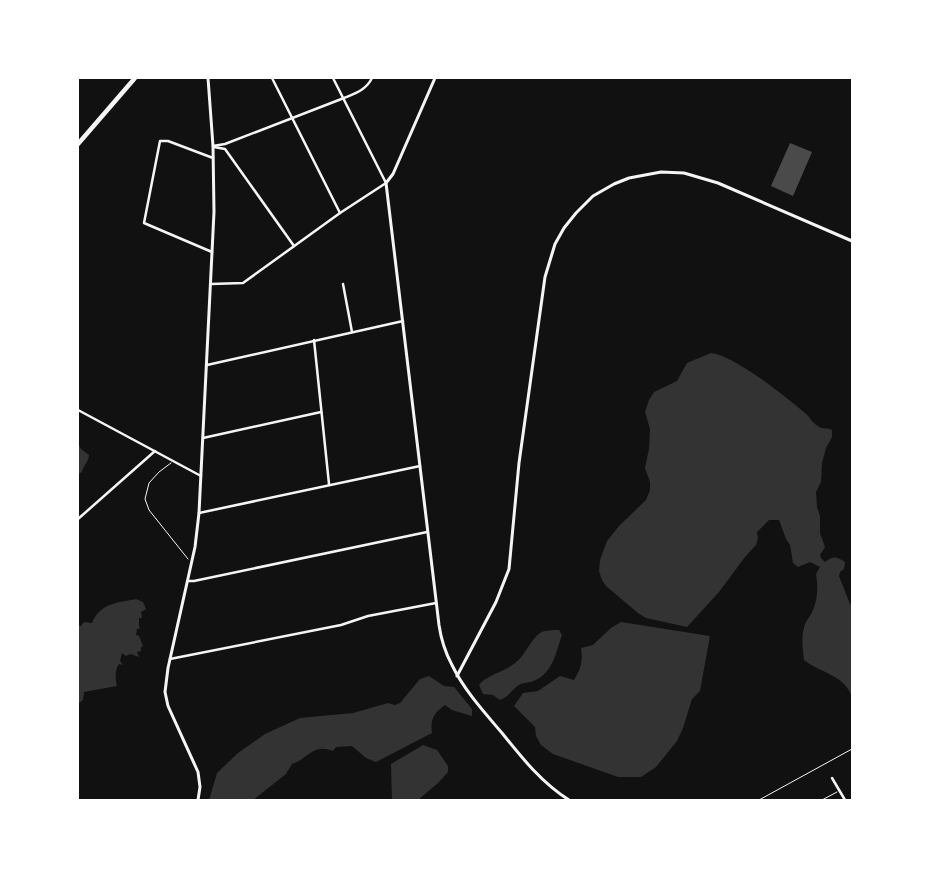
<svg xmlns="http://www.w3.org/2000/svg" width="930" height="878" font-family="'Exo 2',sans-serif">
	<style>
		.water { fill: #333 }
		.building { fill: #4a4a4a }
		.lines { fill: none; stroke-linecap: round; stroke-linejoin: round }
		.path { stroke: #f5f5f5; stroke-width: 1 }
		.minor { stroke: #f5f5f5; stroke-width: 2.5 }
		.tertiary { stroke: #f5f5f5; stroke-width: 3 }
		.primary { stroke: #f5f5f5; stroke-width: 4.5 }
	</style>
	<rect width="100%" height="100%" fill="#111"/>
	<!-- water -->
	<g class="water">
		<path d="M711,353c24,3 74,43 94,60 5,4 7,10 13,13 5,4 9,1 14,4v7l-6,11 -4,15 -1,19 -5,10 1,15 3,9v17l5,14 -5,8 1,3 4,4c8,-6 11,-6 20,0l-1,7 -4,3 -1,4 11,28 2,1v92c-7,-22 -32,-24 -48,-37 -1,-10 -3,-22 0,-32 1,-7 7,-12 9,-18 5,-12 5,-24 3,-36l4,-7 -10,-5 -12,5 -5,-4 -3,-18 -4,-6 -7,-19h-10l-12,12 1,6 -2,7 -11,12 -26,35 -32,35 -41,-9 -8,-5 -32,-27 -4,-6 -3,-9 1,-11 7,-19 12,-15 27,-26 4,-10v-8l-5,-14 4,-19 1,-20 -5,-17 4,-12 5,-8 23,-11 10,-18z"/>
		<path d="M78,443l3,6 8,6c0,6 -6,11 -7,17l-4,2z"/>
		<path d="M136,599l7,3 3,7 -5,3 1,6h-3v9l2,1 -4,1 -1,6 3,1 4,10 -2,1v4l-4,1 2,5 -9,-3 -4,2 -4,-3 -2,8 3,4 -4,-1c-4,5 -4,15 -2,22l-33,6 -1,8 -5,4v-79l3,1 3,-4 8,1c9,-21 26,-20 44,-24z"/>
		<path d="M621,622l89,14 -10,55 -8,8 -9,29 -6,13 -21,26 -15,10h-23l-65,-23 -12,-9 -5,-9 -1,-9 -21,-21 9,-13 15,-2 22,-15 14,4c7,-11 9,-19 7,-32l12,-3 18,-17z"/>
		<path d="M559,630l3,5c-6,17 -9,38 -28,46 -4,2 -11,1 -15,4 -8,5 -8,10 -19,15l-7,-5 -10,-1 -4,-9c7,-10 26,-13 36,-22 11,-8 14,-22 25,-30 5,-3 13,-3 19,-3z"/>
		<path d="M429,676l15,10 10,1 18,22v7l-20,-6 -7,-5c-11,8 -15,14 -13,28l-56,29 -10,-4 -14,-12 -16,1 -3,4c-20,-8 -25,8 -41,13l-6,10 -33,26h-44l8,-27 21,-20 27,-19 35,-16 53,-5 35,-10 7,2 5,-2 20,-24z"/>
		<polygon points="423,745 437,750 448,766 448,772 438,783 418,800 392,800 391,764"/>
	</g>
	<!-- building -->
	<polygon class="building" points="790,143 812,152 793,196 771,186"/>
	<g class="lines">
		<!-- path -->
		<g class="path">
			<polyline points="171,463 159,472 149,483 145,499 149,510 188,559"/>
			<polyline points="759,800 852,749"/>
			<polyline points="822,800 837,792"/>
		</g>
		<!-- minor -->
		<g class="minor">
			<polyline points="272,78 340,213"/>
			<path d="M213,146l12,-2 119,-46c12,-5 22,-8 28,-20"/>
			<polyline points="214,147 225,149 294,246"/>
			<polyline points="212,252 144,223 160,141 168,141 213,158"/>
			<polyline points="211,284 243,283 340,213 386,183 333,78"/>
			<polyline points="343,284 352,332"/>
			<polyline points="314,340 329,484"/>
			<polyline points="207,365 403,321"/>
			<polyline points="78,410 201,476"/>
			<polyline points="203,438 321,412"/>
			<polyline points="199,513 420,466"/>
			<polyline points="78,519 155,451"/>
			<polyline points="188,581 194,581 427,532"/>
			<polyline points="170,659 341,625 368,616 436,603"/>
			<polyline points="832,778 845,800"/>
		</g>
		<!-- tertiary -->
		<g class="tertiary">
			<path d="M435,78l-42,96 -7,9 53,442c2,14 6,27 13,40 12,25 32,47 50,68 20,25 40,50 67,67"/>
			<polyline points="457,676 496,602 509,569 519,463 545,277 555,244 564,228 576,213 593,196 614,184 629,178 661,172 684,173 718,183 852,241"/>
			<polyline points="198,800 200,787 198,772 168,706 165,692 168,668 195,547 199,513 214,212 213,146 208,78"/>
		</g>
		<!-- primary -->
		<polyline class="primary" points="78,144 135,78"/>
	</g>
	<!-- border -->
	<rect width="930" height="878" fill="none" stroke="#ffffff" stroke-width="158"/>
</svg>
